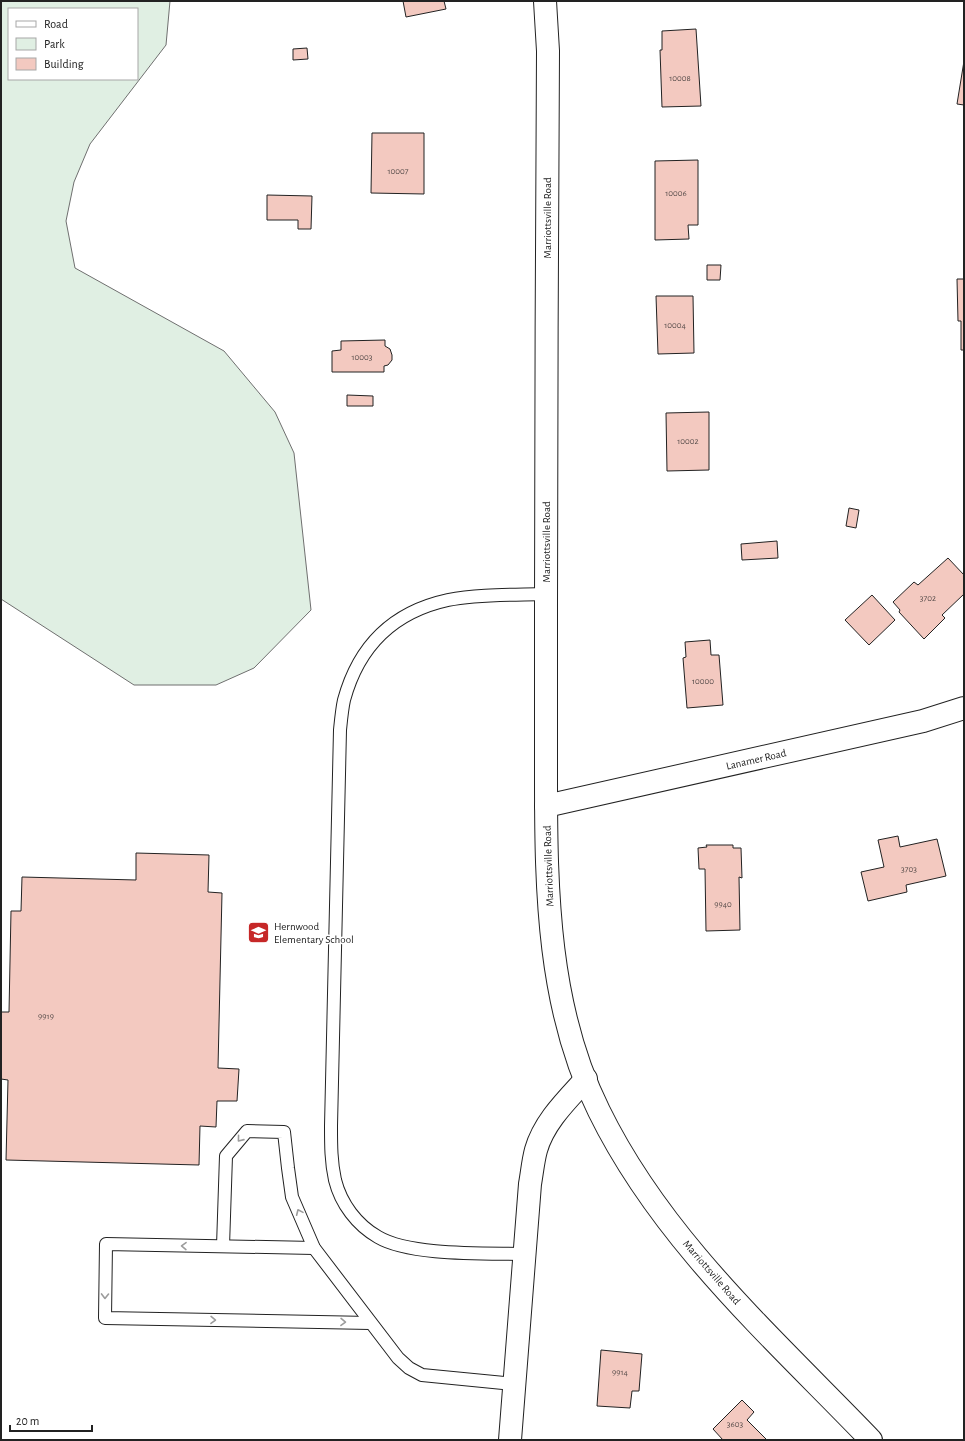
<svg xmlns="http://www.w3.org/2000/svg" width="965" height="1441" font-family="'Alegreya Sans',sans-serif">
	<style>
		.green { fill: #e0efe3; stroke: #6f6f6f; fill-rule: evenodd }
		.building { fill: #f3c9c0; stroke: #222 }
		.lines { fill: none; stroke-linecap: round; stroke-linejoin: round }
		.service-casing { stroke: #222; stroke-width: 14 }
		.minor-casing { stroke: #222; stroke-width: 24 }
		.secondary-casing { stroke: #222; stroke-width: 24 }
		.service { stroke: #fff; stroke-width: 12 }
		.minor { stroke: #fff; stroke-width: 22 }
		.secondary { stroke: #fff; stroke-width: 22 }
		.oneway { stroke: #9c9c9c }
		.labels { text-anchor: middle; stroke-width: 3; stroke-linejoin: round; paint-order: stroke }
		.number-label { font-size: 9px; fill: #564c4a }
		.street-label { font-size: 11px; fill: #222; stroke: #fff }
		.poi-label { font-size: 11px; fill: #222; stroke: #fff; text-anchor: start }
	</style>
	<rect width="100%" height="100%" fill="#fff"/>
	<!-- green -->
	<path class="green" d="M1,1h169l-4,44 -76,99 -16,38 -8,39 9,47 149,83 51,61 19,41 17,157 -57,58 -38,17h-82l-133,-86zM9,9h128v70h-128z"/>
	<!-- building -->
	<g class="building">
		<polygon points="403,1 444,1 446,9 406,17"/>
		<polygon points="696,29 701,106 662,107 660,50 662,50 662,31"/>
		<polygon points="307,48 308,59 293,60 293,49"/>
		<polygon points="964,61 964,105 957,104"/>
		<polygon points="372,133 424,133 424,194 371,193"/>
		<polygon points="698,160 698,225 688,225 689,239 655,240 655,161"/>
		<polygon points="267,195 312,196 311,229 298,229 298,220 267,220"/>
		<polygon points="707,265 721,265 720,280 707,280"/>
		<polygon points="957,279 964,279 964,350 961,350 961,321 958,321"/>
		<polygon points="656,296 693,296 694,353 658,354"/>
		<polygon points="385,340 385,346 390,349 392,355 392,360 388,365 384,366 384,372 332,372 332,351 341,350 341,341"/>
		<polygon points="347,395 373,396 373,406 347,406"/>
		<polygon points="709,412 709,470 667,471 666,413"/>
		<polygon points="849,508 859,510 856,528 846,526"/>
		<polygon points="777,541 778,558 742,560 741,544"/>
		<polygon points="948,558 964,575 964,594 942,615 945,618 924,639 899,612 900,610 893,602 914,582 918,585"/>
		<polygon points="872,595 895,620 869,645 845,620"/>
		<polygon points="710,640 711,655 719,655 723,705 687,708 683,658 686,657 685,642"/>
		<polygon points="898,836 900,847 937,839 946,876 906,885 907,892 868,901 861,872 884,867 878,840"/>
		<polygon points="706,845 733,845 733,848 741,848 742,878 739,877 740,930 706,931 705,869 699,869 698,848 707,847"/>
		<polygon points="136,853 209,855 208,892 222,893 218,1068 239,1069 237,1101 217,1101 216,1127 200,1126 199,1165 6,1160 8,1080 1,1079 1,1012 9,1012 11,911 21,911 22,877 136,880"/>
		<polygon points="601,1350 642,1354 639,1391 632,1391 630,1408 597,1406"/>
		<polygon points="742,1400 754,1412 747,1420 767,1440 723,1440 713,1429"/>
	</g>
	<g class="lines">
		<defs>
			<g id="service">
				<polyline points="223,1246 226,1156 247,1131 284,1132 288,1168 292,1197 314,1248 398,1358 409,1368 422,1375 514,1384"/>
				<polyline points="314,1248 106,1244 105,1318 370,1323"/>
				<path d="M524,1254c-38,-1 -114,2 -146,-17 -21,-12 -37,-33 -43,-57 -4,-18 -4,-35 -4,-54l9,-396c1,-10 2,-21 4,-30 15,-55 49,-88 104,-100 30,-6 67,-5 98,-6"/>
			</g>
			<g id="minor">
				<polyline points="546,806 923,721 964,708"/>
				<path d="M510,1440l20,-256c2,-11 3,-23 6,-34 8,-28 30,-49 50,-71"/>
			</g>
			<path id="secondary" d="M545,1l3,50c-1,185 -2,371 -2,556 0,58 0,116 0,173 0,112 2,229 53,331 63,129 174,227 272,329"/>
		</defs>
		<!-- service casing -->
		<use href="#service" class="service-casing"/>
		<!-- minor casing -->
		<use href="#minor" class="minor-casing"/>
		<!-- secondary casing -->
		<use href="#secondary" class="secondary-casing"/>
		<!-- service -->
		<use href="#service" class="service"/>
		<!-- minor -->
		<use href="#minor" class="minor"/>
		<!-- secondary -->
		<use href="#secondary" class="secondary"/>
	</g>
	<!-- one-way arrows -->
	<defs><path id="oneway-chevron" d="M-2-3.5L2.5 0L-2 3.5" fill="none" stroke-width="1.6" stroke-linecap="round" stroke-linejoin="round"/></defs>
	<g class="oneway">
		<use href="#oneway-chevron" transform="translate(240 1139) rotate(129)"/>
		<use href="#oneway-chevron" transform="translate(299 1212) rotate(-114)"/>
		<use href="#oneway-chevron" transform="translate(184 1246) rotate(-179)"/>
		<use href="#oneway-chevron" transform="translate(105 1296) rotate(91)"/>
		<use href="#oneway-chevron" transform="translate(213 1320) rotate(1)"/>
		<use href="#oneway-chevron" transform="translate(343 1322) rotate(1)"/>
	</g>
	<!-- icons -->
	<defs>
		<symbol id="school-square" viewBox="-11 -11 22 22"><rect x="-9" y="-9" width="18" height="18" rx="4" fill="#c62828" stroke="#fff"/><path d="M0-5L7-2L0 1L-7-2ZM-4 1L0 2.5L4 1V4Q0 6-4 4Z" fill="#fff"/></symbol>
	</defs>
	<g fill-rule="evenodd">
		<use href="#school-square" x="246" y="920" width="25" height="25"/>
	</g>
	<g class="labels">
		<!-- number labels -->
		<g class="number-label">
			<text x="680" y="81">10008</text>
			<text x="398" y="174">10007</text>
			<text x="676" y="196">10006</text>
			<text x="675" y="328">10004</text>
			<text x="362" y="360">10003</text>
			<text x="688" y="444">10002</text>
			<text x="928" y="601">3702</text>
			<text x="703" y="684">10000</text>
			<text x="909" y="872">3703</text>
			<text x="723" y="907">9940</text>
			<text x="46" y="1019">9919</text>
			<text x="620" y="1375">9914</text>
			<text x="735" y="1427">3603</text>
		</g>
		<!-- street labels -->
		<g class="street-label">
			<text transform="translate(547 218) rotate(-90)" y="4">Marriottsville Road</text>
			<text transform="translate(546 542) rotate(-90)" y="4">Marriottsville Road</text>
			<text transform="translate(756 759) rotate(-13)" y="4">Lanamer Road</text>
			<text transform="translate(548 866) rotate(-92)" y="4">Marriottsville Road</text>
			<text transform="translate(712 1272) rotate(49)" y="4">Marriottsville Road</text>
		</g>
		<!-- poi labels -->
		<g class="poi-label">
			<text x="274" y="930">Hernwood<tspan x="274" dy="13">Elementary School</tspan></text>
		</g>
	</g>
	<!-- border -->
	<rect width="965" height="1441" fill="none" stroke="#222222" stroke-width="4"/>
	<!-- legend -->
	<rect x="8" y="8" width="130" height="72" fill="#ffffff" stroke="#a7a7a7"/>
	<rect x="16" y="21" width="20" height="6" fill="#ffffff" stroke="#a7a7a7"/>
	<text x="44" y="28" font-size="12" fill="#222222">Road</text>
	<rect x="16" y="38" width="20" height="12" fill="#e0efe3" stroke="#a7a7a7"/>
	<text x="44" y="48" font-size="12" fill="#222222">Park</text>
	<rect x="16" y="58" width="20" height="12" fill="#f3c9c0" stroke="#a7a7a7"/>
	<text x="44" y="68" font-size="12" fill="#222222">Building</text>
	<!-- scale -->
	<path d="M10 1425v6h82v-6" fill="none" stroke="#222222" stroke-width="2"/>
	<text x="16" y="1425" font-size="12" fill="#222222" stroke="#ffffff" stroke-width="3" paint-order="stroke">20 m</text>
</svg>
